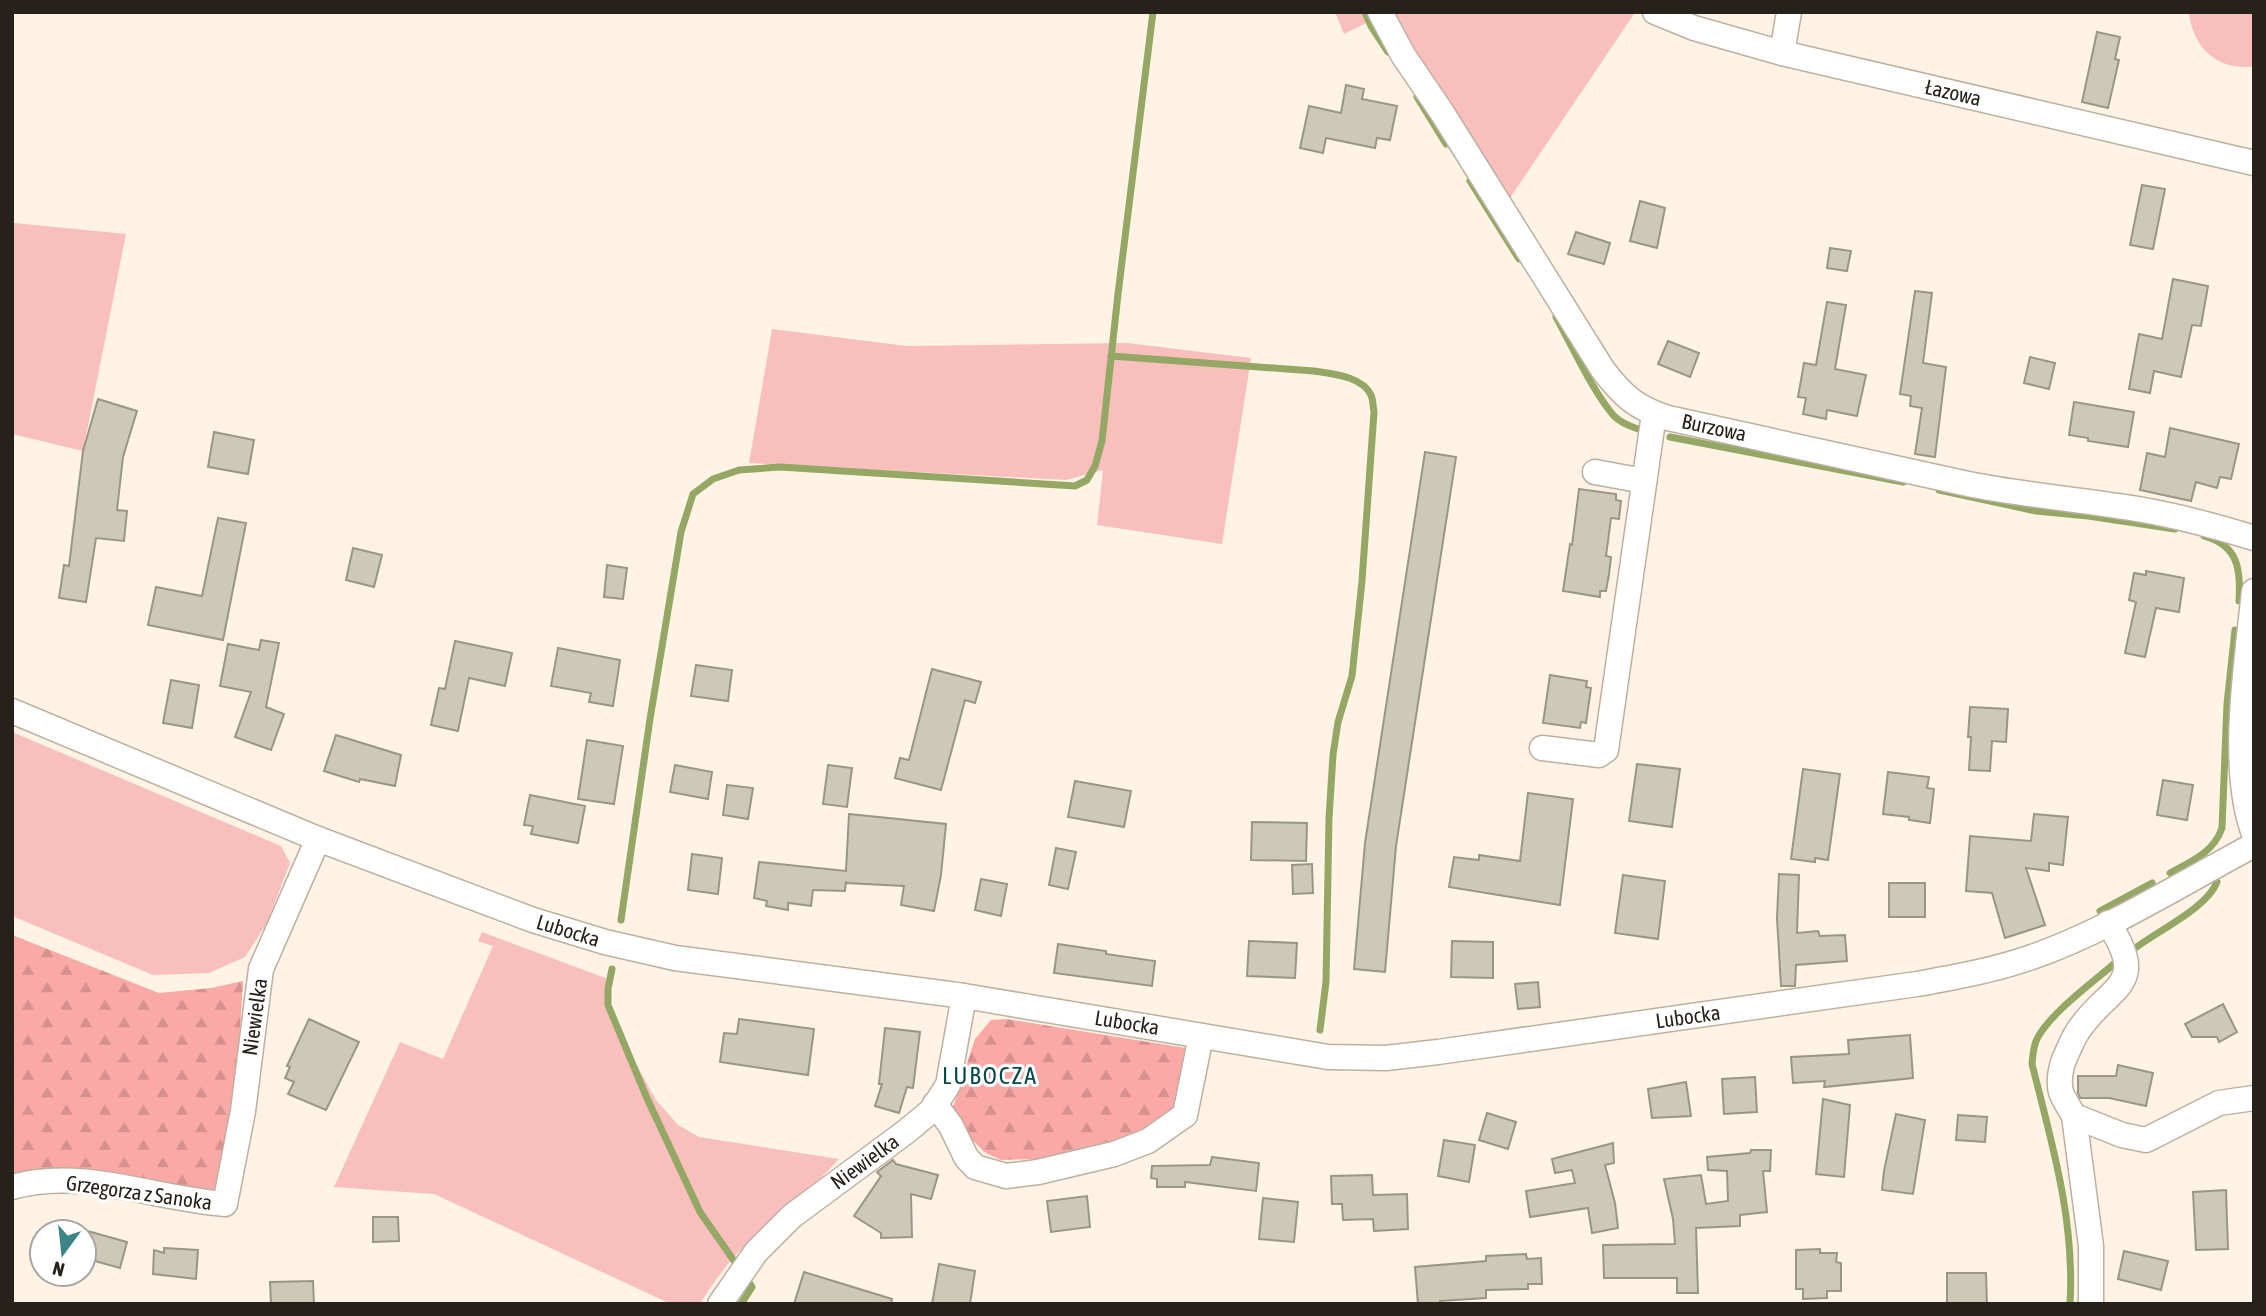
<svg xmlns="http://www.w3.org/2000/svg" width="2266" height="1316" font-family="'Asap Condensed',sans-serif">
	<style>
		.grass { fill: #f8bfbc }
		.forest { fill: url(#forest-firs) }
		.lines { fill: none; stroke-linecap: round; stroke-linejoin: round }
		.stream { stroke: #95a765; stroke-width: 7 }
		.building { fill: #cdc9b6; stroke: #9a9684; stroke-width: 2 }
		.minor-casing { stroke: #bdb0a0; stroke-width: 27 }
		.minor { stroke: #fff; stroke-width: 24 }
		.labels { text-anchor: middle; stroke-width: 6; stroke-linejoin: round; paint-order: stroke }
		.street-label { font-size: 21px; fill: #26211b; stroke: #fff }
		.quarter-label { font-size: 24px; letter-spacing: 2px; fill: #05484a; stroke: #fff }
	</style>
	<defs>
		<pattern id="forest-firs" width="22" height="20" patternUnits="userSpaceOnUse" patternTransform="scale(1.75)"><rect width="22" height="20" fill="#faa9a6"/><path d="M5 1l3.5 6h-7zM16 11l3.5 6h-7z" fill="#d6918e"/></pattern>
	</defs>
	<rect width="100%" height="100%" fill="#fef3e5"/>
	<!-- grass -->
	<g class="grass">
		<polygon points="1335,12 1363,12 1368,22 1344,34"/>
		<polygon points="1387,12 1630,12 1634,14 1508,201"/>
		<path d="M2189,12h65v54c-36,6 -62,-19 -65,-54z"/>
		<polygon points="14,223 126,234 83,451 12,434 12,232"/>
		<polygon points="772,329 906,346 1127,343 1251,358 1222,544 1097,525 1103,470 1066,480 749,463"/>
		<polygon points="12,732 281,846 290,863 267,923 245,957 209,973 153,975 12,916"/>
		<path d="M482,932l126,47 -3,17 15,39 36,65 22,25 21,12 140,22c-26,29 -57,50 -85,77 -20,19 -40,44 -54,68h-29l-237,-110 -100,-7 66,-145 43,17 50,-113 -15,-5z"/>
	</g>
	<!-- forest -->
	<g class="forest">
		<polygon points="12,935 159,993 211,988 243,981 235,1108 214,1190 53,1181 12,1191"/>
		<polygon points="1006,1019 1198,1050 1185,1115 1139,1144 1038,1159 1001,1160 984,1152 960,1127 953,1107 975,1039 991,1020"/>
	</g>
	<g class="lines">
		<!-- stream -->
		<g class="stream">
			<polyline points="1365,12 1371,26 1388,52"/>
			<polyline points="1417,97 1446,144"/>
			<polyline points="1470,181 1519,259"/>
			<path d="M1556,317c15,27 38,77 58,99 7,7 15,10 24,13"/>
			<path d="M1111,356l203,15c18,3 48,5 57,24 2,4 2,12 3,17l-12,169 -10,95 -14,46 -5,33 -4,63 -3,164 -6,48"/>
			<polyline points="1670,437 1903,482"/>
			<polyline points="1939,490 2036,511 2088,516 2175,529"/>
			<path d="M2204,536c34,9 37,33 35,65"/>
			<path d="M2170,873c21,-11 44,-21 52,-45l5,-124 8,-74"/>
			<polyline points="2100,911 2152,883"/>
			<polyline points="621,920 650,719 681,532 693,494 713,479 739,470 780,467 1075,486 1087,480 1095,466 1102,441 1118,294 1153,12"/>
			<path d="M2134,949c23,-18 73,-41 83,-67"/>
			<polyline points="612,969 608,989 608,1005 646,1096 700,1212 739,1268"/>
			<polyline points="741,1304 752,1287 746,1278"/>
			<path d="M2070,1304c5,-84 -18,-160 -38,-240 1,-9 1,-19 6,-27 14,-25 54,-54 77,-74"/>
		</g>
	</g>
	<!-- building -->
	<g class="building">
		<polygon points="2097,32 2120,37 2115,59 2119,60 2108,108 2082,102"/>
		<polygon points="1346,85 1364,89 1362,99 1397,106 1390,140 1377,138 1375,148 1326,138 1323,153 1300,148 1309,106 1341,113"/>
		<polygon points="2142,185 2165,189 2153,249 2130,245"/>
		<polygon points="1640,201 1665,208 1657,248 1630,241"/>
		<polygon points="1576,232 1610,243 1604,264 1568,254"/>
		<polygon points="1830,248 1851,251 1847,271 1827,268"/>
		<polygon points="2173,279 2208,286 2201,326 2192,325 2181,377 2154,371 2150,393 2129,389 2139,334 2162,339"/>
		<polygon points="1915,291 1932,293 1923,363 1946,367 1935,457 1915,454 1922,408 1910,406 1911,396 1900,394"/>
		<polygon points="1827,302 1846,305 1835,369 1866,375 1857,416 1827,410 1826,419 1803,414 1806,398 1798,397 1804,363 1816,365"/>
		<polygon points="1668,341 1699,353 1690,377 1658,364"/>
		<polygon points="2030,357 2055,363 2049,389 2024,383"/>
		<polygon points="98,399 137,411 123,457 117,510 127,511 124,541 96,538 86,602 59,598 64,565 69,566 83,451"/>
		<polygon points="2074,402 2134,412 2128,447 2088,441 2088,438 2069,435"/>
		<polygon points="2170,428 2239,444 2231,479 2220,477 2217,488 2196,482 2191,501 2140,490 2147,453 2165,457"/>
		<polygon points="214,432 254,440 248,474 208,467"/>
		<polygon points="1425,452 1456,457 1396,846 1385,972 1354,969 1365,843"/>
		<polygon points="1579,489 1616,494 1616,500 1621,501 1619,519 1611,518 1606,556 1611,557 1609,574 1606,591 1600,591 1600,597 1563,591 1570,544 1572,545"/>
		<polygon points="218,518 246,523 223,640 148,625 156,587 202,596"/>
		<polygon points="353,548 382,555 374,587 346,580"/>
		<polygon points="607,565 627,568 623,599 604,597"/>
		<polygon points="2146,571 2184,578 2179,612 2156,608 2145,657 2125,653 2136,602 2129,600 2134,573 2146,575"/>
		<polygon points="261,640 279,643 266,707 284,714 271,750 235,737 251,692 220,686 228,644 259,650"/>
		<polygon points="455,641 512,653 505,686 469,678 458,731 431,725 439,688 445,689"/>
		<polygon points="558,648 620,660 613,706 589,702 591,693 551,686"/>
		<polygon points="696,665 732,670 728,701 691,696"/>
		<polygon points="932,669 981,682 975,703 965,700 941,790 895,778 900,758 909,760"/>
		<polygon points="1550,675 1587,681 1586,687 1591,688 1586,723 1581,722 1580,728 1543,723"/>
		<polygon points="171,680 199,685 192,728 163,723"/>
		<polygon points="1970,707 2008,709 2006,742 1992,741 1990,771 1969,770 1971,737 1968,737"/>
		<polygon points="336,735 401,755 395,786 360,779 359,782 324,771"/>
		<polygon points="587,740 623,746 614,804 578,799"/>
		<polygon points="1637,764 1680,769 1672,827 1629,821"/>
		<polygon points="675,765 712,772 708,799 670,792"/>
		<polygon points="828,765 852,768 847,807 823,804"/>
		<polygon points="1803,769 1840,774 1828,860 1815,858 1815,862 1791,859"/>
		<polygon points="1888,772 1929,777 1927,788 1934,789 1930,823 1909,820 1909,817 1883,814"/>
		<polygon points="2163,780 2193,785 2187,820 2157,815"/>
		<polygon points="1075,781 1131,791 1124,827 1068,817"/>
		<polygon points="727,785 753,788 748,819 723,815"/>
		<polygon points="1528,793 1573,799 1560,905 1449,887 1454,857 1479,860 1479,855 1520,861"/>
		<polygon points="530,795 585,806 578,843 531,834 533,826 524,825"/>
		<polygon points="849,814 946,824 941,875 934,911 901,905 904,886 846,883 846,881 845,891 813,890 811,906 788,903 788,910 766,906 767,901 754,898 759,862 846,871"/>
		<polygon points="2034,814 2068,817 2063,865 2049,863 2049,871 2026,868 2045,925 2005,938 1992,893 1966,891 1970,836 2031,841"/>
		<polygon points="1252,822 1307,823 1306,861 1251,860"/>
		<polygon points="1056,848 1076,852 1068,889 1049,885"/>
		<polygon points="692,854 722,858 718,894 688,890"/>
		<polygon points="1312,864 1313,893 1293,894 1292,865"/>
		<polygon points="1779,874 1799,875 1797,933 1818,931 1820,936 1845,935 1847,961 1796,965 1795,986 1781,986 1777,918"/>
		<polygon points="1623,875 1665,881 1658,939 1615,933"/>
		<polygon points="981,879 1007,884 1001,916 975,910"/>
		<rect x="1889" y="883" width="36" height="34"/>
		<polygon points="1249,941 1297,943 1295,978 1247,976"/>
		<polygon points="1452,941 1493,942 1493,978 1451,977"/>
		<polygon points="1058,944 1106,951 1106,954 1155,961 1152,986 1054,973"/>
		<polygon points="1538,982 1540,1007 1518,1009 1515,984"/>
		<polygon points="2223,1004 2237,1032 2219,1042 2217,1037 2192,1037 2185,1024"/>
		<polygon points="309,1019 359,1042 326,1110 288,1094 294,1082 285,1078 290,1067 287,1066"/>
		<polygon points="739,1019 814,1029 808,1075 720,1062 724,1033 737,1034"/>
		<polygon points="885,1028 920,1032 913,1088 907,1087 899,1113 875,1106 882,1084 879,1084"/>
		<polygon points="1910,1035 1913,1078 1824,1087 1825,1081 1793,1083 1791,1057 1849,1054 1848,1040"/>
		<polygon points="2118,1065 2153,1073 2146,1106 2109,1098 2080,1098 2078,1093 2078,1076 2116,1076"/>
		<polygon points="1755,1077 1757,1112 1724,1114 1722,1079"/>
		<polygon points="1686,1082 1691,1116 1652,1118 1648,1089"/>
		<polygon points="1823,1099 1850,1105 1844,1177 1816,1174"/>
		<polygon points="1487,1113 1516,1122 1508,1149 1479,1140"/>
		<polygon points="1896,1114 1925,1120 1913,1194 1882,1190 1884,1171"/>
		<polygon points="1958,1115 1987,1117 1985,1142 1956,1140"/>
		<polygon points="1444,1140 1475,1145 1469,1182 1438,1176"/>
		<polygon points="1613,1143 1614,1163 1605,1165 1615,1203 1618,1228 1592,1233 1588,1208 1530,1217 1526,1191 1575,1183 1572,1170 1555,1173 1552,1159"/>
		<polygon points="1751,1150 1771,1150 1770,1171 1763,1171 1767,1212 1740,1215 1740,1226 1696,1228 1698,1293 1677,1293 1677,1278 1604,1278 1603,1245 1675,1244 1673,1219 1664,1179 1701,1175 1706,1204 1728,1201 1727,1171 1708,1170 1707,1157 1750,1153"/>
		<polygon points="1212,1157 1259,1163 1256,1191 1185,1182 1185,1187 1157,1187 1157,1179 1151,1178 1152,1166 1210,1165"/>
		<polygon points="893,1160 896,1164 938,1175 931,1199 911,1194 912,1237 881,1238 881,1233 854,1216 881,1176 877,1172"/>
		<polygon points="1372,1175 1373,1195 1407,1194 1408,1229 1374,1231 1373,1219 1343,1220 1342,1204 1332,1204 1331,1176"/>
		<polygon points="2226,1190 2228,1249 2196,1250 2193,1192"/>
		<polygon points="1087,1196 1090,1227 1051,1232 1047,1201"/>
		<polygon points="1263,1198 1298,1202 1294,1242 1259,1239"/>
		<polygon points="373,1217 398,1217 399,1241 373,1242"/>
		<polygon points="84,1230 127,1242 120,1268 84,1258"/>
		<polygon points="164,1248 198,1250 196,1279 153,1274 154,1250 164,1253"/>
		<polygon points="1820,1249 1820,1253 1837,1253 1836,1262 1841,1263 1841,1291 1827,1291 1827,1298 1803,1299 1803,1289 1796,1289 1796,1250"/>
		<polygon points="2124,1251 2168,1261 2161,1290 2118,1279"/>
		<polygon points="1526,1254 1527,1259 1541,1258 1542,1284 1528,1284 1528,1289 1486,1290 1486,1298 1440,1301 1440,1304 1418,1304 1415,1267 1486,1261 1486,1256"/>
		<polygon points="939,1264 975,1271 970,1304 932,1304"/>
		<polygon points="804,1272 892,1299 891,1304 794,1304"/>
		<polygon points="1947,1273 1986,1273 1987,1304 1947,1304"/>
		<polygon points="313,1281 314,1304 271,1304 270,1282"/>
	</g>
	<g class="lines">
		<defs>
			<g id="minor">
				<path d="M1380,12l23,43 40,59 160,256c20,26 33,38 65,48l300,66c49,10 99,14 149,22 47,6 92,18 137,32"/>
				<polyline points="1655,12 1694,28 1782,53 2254,163"/>
				<polyline points="1782,53 1789,12"/>
				<polyline points="1595,472 1644,481"/>
				<path d="M2254,591c-7,70 -25,176 0,243"/>
				<path d="M12,711l306,128 215,81 72,22 70,16 289,38 364,61 58,1 52,-6 479,-68c39,-7 78,-14 115,-27 75,-26 152,-75 222,-112"/>
				<polyline points="1542,748 1599,755 1606,750 1654,414"/>
				<path d="M2108,923c43,64 0,62 -30,108 -5,7 -8,16 -12,24 -5,10 -8,26 -5,37 3,8 9,17 13,24l48,19 24,5 73,-37 35,-5"/>
				<polyline points="935,1104 951,1126 966,1157 975,1167 1006,1176 1038,1172 1114,1154 1148,1141 1185,1115 1201,1036"/>
				<polyline points="2074,1116 2091,1246 2091,1304"/>
				<path d="M12,1187c71,-20 142,12 213,17l18,-93 18,-142 57,-130"/>
				<polyline points="720,1304 756,1252 792,1216 907,1131 932,1110 948,1085 964,996"/>
			</g>
		</defs>
		<!-- minor casing -->
		<use href="#minor" class="minor-casing"/>
		<!-- minor -->
		<use href="#minor" class="minor"/>
	</g>
	<g class="labels">
		<!-- street labels -->
		<g class="street-label">
			<text transform="translate(1953 93) rotate(13)" y="7">Łazowa</text>
			<text transform="translate(1714 428) rotate(12)" y="7">Burzowa</text>
			<text transform="translate(568 931) rotate(17)" y="7">Lubocka</text>
			<text transform="translate(255 1017) rotate(-82)" y="7">Niewielka</text>
			<text transform="translate(1688 1017) rotate(-8)" y="7">Lubocka</text>
			<text transform="translate(1127 1023) rotate(9)" y="7">Lubocka</text>
			<text transform="translate(865 1162) rotate(-36)" y="7">Niewielka</text>
			<text transform="translate(139 1193) rotate(8)" y="7">Grzegorza z Sanoka</text>
		</g>
		<!-- quarter labels -->
		<g class="quarter-label">
			<text x="990" y="1084">LUBOCZA</text>
		</g>
	</g>
	<!-- border -->
	<rect width="2266" height="1316" fill="none" stroke="#26211b" stroke-width="28"/>
	<!-- north arrow -->
	<g transform="translate(63 1253) rotate(195)"><circle r="33" fill="#ffffff" stroke="#a8a6a4" stroke-width="2"/>
	<path d="M0-5L12 26L0 18L-12 26Z" fill="#3c8486"/>
	<text y="-10" font-size="19" font-weight="bold" text-anchor="middle" fill="#26211b">N</text>
	</g>
</svg>
